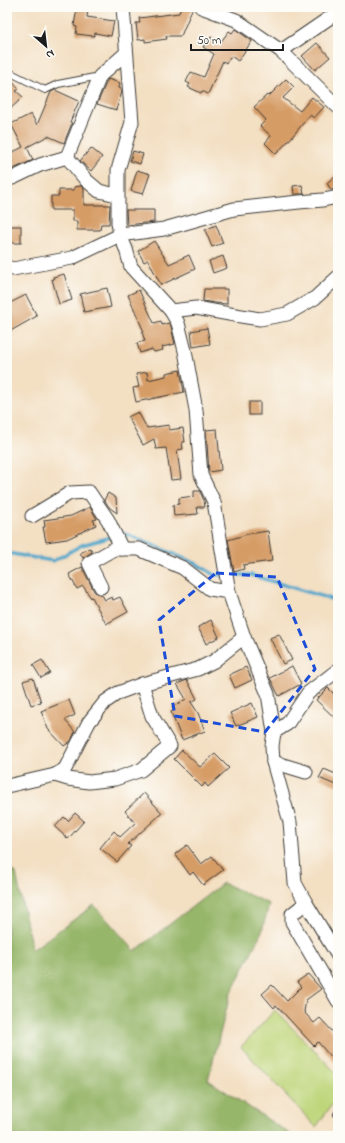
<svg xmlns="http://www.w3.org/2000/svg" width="345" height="1143" font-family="'Indie Flower',sans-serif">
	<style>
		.green { fill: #bed579; stroke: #6d784a }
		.forest { fill: #96b669; stroke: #596942 }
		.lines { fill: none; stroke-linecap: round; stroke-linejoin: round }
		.stream { stroke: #4fa7cc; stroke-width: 3.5 }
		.building { fill: #d69c66 }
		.lane-casing { stroke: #3c3935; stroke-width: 8 }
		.street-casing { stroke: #3c3935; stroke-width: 15 }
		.lane { stroke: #fff; stroke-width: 6 }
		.street { stroke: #fff; stroke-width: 13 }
		.marked { fill: none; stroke: #1d4ed8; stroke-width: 3; stroke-dasharray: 8 5; stroke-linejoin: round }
	</style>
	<rect width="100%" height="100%" fill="#fdfcf7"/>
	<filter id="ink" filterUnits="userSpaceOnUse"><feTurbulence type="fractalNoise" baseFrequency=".025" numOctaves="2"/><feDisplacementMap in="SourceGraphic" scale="8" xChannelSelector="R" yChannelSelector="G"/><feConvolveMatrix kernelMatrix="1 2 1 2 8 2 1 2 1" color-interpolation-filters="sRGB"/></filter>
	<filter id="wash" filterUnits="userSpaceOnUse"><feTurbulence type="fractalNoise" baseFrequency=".012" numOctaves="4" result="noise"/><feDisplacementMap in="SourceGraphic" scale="16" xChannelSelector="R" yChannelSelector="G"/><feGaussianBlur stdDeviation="0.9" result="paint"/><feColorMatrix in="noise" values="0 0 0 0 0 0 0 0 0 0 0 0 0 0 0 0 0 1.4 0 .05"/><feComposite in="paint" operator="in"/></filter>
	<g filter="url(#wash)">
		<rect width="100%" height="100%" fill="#f3dfc2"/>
		<!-- green -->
		<polygon class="green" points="275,1010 338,1075 338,1096 316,1127 241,1047"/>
		<!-- forest -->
		<polygon class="forest" points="7,868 16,873 32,950 94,905 135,951 223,883 269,904 262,931 230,995 208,1080 293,1136 7,1136"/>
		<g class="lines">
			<!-- stream -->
			<g class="stream">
				<polyline points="124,533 195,563 215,575 223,575"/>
				<polyline points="7,553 53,561 82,545 111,537"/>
				<polyline points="230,575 251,575 331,599 338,598"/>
			</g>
		</g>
		<g id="blocks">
			<!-- building -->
			<g class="building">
				<polygon points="181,7 193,7 181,36 166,36 167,39 145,42 145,39 138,40 136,23 140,23 139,18 179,13"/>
				<polygon points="77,8 88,10 87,17 114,21 111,36 95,33 94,36 76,34 77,27 74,26"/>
				<polygon points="235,29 252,41 238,61 231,56 226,63 223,61 208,94 202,91 201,93 188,87 190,84 186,82 191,72 204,77 214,54 203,47 211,37 220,43 229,31 232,33"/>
				<polygon points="317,43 330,57 315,70 302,56"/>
				<polygon points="7,76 19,89 16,91 23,97 7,112"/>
				<polygon points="108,79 120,83 119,88 121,89 122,92 116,110 97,104 107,81"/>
				<polygon points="286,79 294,87 283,98 300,111 312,97 324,107 314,118 310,115 291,138 276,154 265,143 271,136 260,126 266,120 254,107 267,95 269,96"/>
				<polygon points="55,90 79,101 70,122 72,123 64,143 48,136 27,147 33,160 11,170 7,170 7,155 23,147 11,124 31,114 37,125 51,92"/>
				<polygon points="91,148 102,157 91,171 80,161"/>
				<polygon points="133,151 143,154 140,164 130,161"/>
				<polygon points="137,170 150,174 143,194 131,191"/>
				<polygon points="338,173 338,189 331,190 327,183"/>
				<polygon points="302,185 304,194 294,194 293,186"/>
				<polygon points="81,186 84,189 84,205 110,205 109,224 101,224 100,230 77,230 77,221 73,221 73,210 51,210 51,196 59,196 59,190 74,190 74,187"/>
				<polygon points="126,210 154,210 154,222 127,225"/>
				<polygon points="216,225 223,243 212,247 205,230"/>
				<rect x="7" y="226" width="14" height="17"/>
				<polygon points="154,241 169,264 189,255 195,269 161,285 148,260 144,262 138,251"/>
				<polygon points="223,256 227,268 213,273 209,261"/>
				<polygon points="64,274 72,300 59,304 52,279 54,279 53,277"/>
				<polygon points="107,288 111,307 84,312 80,294"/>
				<polygon points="204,289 227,289 227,304 215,303 203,301"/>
				<polygon points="139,290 154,323 161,321 162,325 169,323 171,326 175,344 162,347 163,350 154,352 152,349 140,353 137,343 145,341 142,332 144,332 128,295"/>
				<polygon points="26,295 37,316 7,333 7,310 11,308 8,304"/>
				<polygon points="207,328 210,344 193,347 191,331"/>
				<polygon points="180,370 184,392 136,402 133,388 139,387 136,374 147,372 148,380 166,376 166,373"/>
				<rect x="249" y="402" width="11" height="13"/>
				<polygon points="138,412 147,428 169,425 169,430 183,428 185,442 182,442 183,449 177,450 181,479 171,480 166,448 156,449 154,439 143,445 128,417"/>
				<polygon points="217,429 221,470 209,472 206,430"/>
				<polygon points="194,491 200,491 204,501 205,507 197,507 198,514 174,516 173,505 179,504 179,498 194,496"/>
				<polygon points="108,493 116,498 117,513 110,508 104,500"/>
				<polygon points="90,507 97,519 93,520 96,525 67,539 46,542 43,527 45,527 44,520 71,516"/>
				<polygon points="268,531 272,561 243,565 244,569 234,572 228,540 248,534"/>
				<polygon points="90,548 92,552 83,558 80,553"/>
				<polygon points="82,567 94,591 96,593 102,595 105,600 112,597 113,600 120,597 128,612 106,624 92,597 91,598 83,586 77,589 69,574"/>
				<polygon points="211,620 219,637 206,644 198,627"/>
				<polygon points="279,634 292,660 283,664 270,638"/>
				<polygon points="42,660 50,673 41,678 33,665"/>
				<polygon points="292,666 301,684 279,696 270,678"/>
				<polygon points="246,667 252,680 235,688 229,675"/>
				<polygon points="33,678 41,702 31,705 23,681"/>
				<polygon points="187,680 197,699 191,702 198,713 205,731 182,740 171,712 174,710 172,707 186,699 177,684"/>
				<polygon points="328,688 338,698 338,721 316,700"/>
				<polygon points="69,700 75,715 65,720 75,732 71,741 64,746 48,729 41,711"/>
				<polygon points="252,703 258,717 236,726 230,713"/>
				<polygon points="182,750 200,767 215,754 229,768 208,787 205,783 202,787 174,759"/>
				<polygon points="324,769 338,775 338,786 319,778"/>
				<polygon points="144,793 162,813 128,844 131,846 117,862 100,848 114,831 120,837 135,823 125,811"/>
				<polygon points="75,813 84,821 68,839 55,827 64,817 68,821"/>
				<polygon points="187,845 201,864 212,856 223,870 203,885 193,872 190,875 175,854"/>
				<polygon points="308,974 321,989 306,1000 304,1012 314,1023 320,1018 334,1033 338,1029 338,1066 318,1042 314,1046 276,1005 274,1008 262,994 272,985 287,1001 301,987 297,982"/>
			</g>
		</g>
	</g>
	<g filter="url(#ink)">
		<use href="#blocks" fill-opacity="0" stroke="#3c3935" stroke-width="1"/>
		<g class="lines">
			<defs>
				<g id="lane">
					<polyline points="7,71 45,90 58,84 100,76"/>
					<polyline points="337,1114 338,1113"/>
				</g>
				<g id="street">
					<polyline points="123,7 132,122 118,170 118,223 120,235 126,249 131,267 171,311 178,323 185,351 196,410 201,475 214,502 229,592 244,637 268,694 274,732 272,746 273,762 290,822 295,883 306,903 338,956"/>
					<polyline points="201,7 236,20 281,51 338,107"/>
					<polyline points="281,51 338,12"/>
					<polyline points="67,157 100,76 126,53"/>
					<polyline points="7,178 13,178 40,165 67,157 86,180 99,191 117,195"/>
					<polyline points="7,267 13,269 72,258 120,235 164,229 234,209 299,202 323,200 338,197"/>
					<polyline points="171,311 196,308 235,315 260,319 287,314 315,298 338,277"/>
					<polyline points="32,516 70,493 89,492 108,520 122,549"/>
					<polyline points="101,587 89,563 114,549 139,549 183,568 210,589 229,592"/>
					<polyline points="274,732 287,724 308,693 338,670"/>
					<polyline points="273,762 306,772"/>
					<polyline points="55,775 68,779 89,782 115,779 141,770 170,746 152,716 142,684"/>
					<polyline points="7,786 55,775 65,769 89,722 105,702 118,693 142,684 198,669 214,661 244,637"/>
					<polyline points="306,903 292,914 292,922 338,1001"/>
				</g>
			</defs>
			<!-- lane casing -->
			<use href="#lane" class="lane-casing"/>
			<!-- street casing -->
			<use href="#street" class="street-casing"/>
			<!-- lane -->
			<use href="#lane" class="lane"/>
			<!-- street -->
			<use href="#street" class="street"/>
		</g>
	</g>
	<!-- marked area -->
	<path class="marked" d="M216,573l61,4 38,92 -50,63 -90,-16 -16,-96z"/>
	<!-- margin -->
	<rect width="345" height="1143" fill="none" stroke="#fdfcf7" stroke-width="24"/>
	<!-- north arrow -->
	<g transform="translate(46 46) rotate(152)" stroke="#fdfcf7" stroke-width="3" paint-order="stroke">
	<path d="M0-3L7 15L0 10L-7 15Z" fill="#1c1c1c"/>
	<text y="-6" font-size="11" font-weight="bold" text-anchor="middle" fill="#1c1c1c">N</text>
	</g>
	<!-- scale -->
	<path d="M191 44v6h92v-6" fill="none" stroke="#1c1c1c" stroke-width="2"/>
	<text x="197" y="44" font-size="12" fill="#1c1c1c" stroke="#fdfcf7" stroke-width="3" paint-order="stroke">50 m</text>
</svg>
